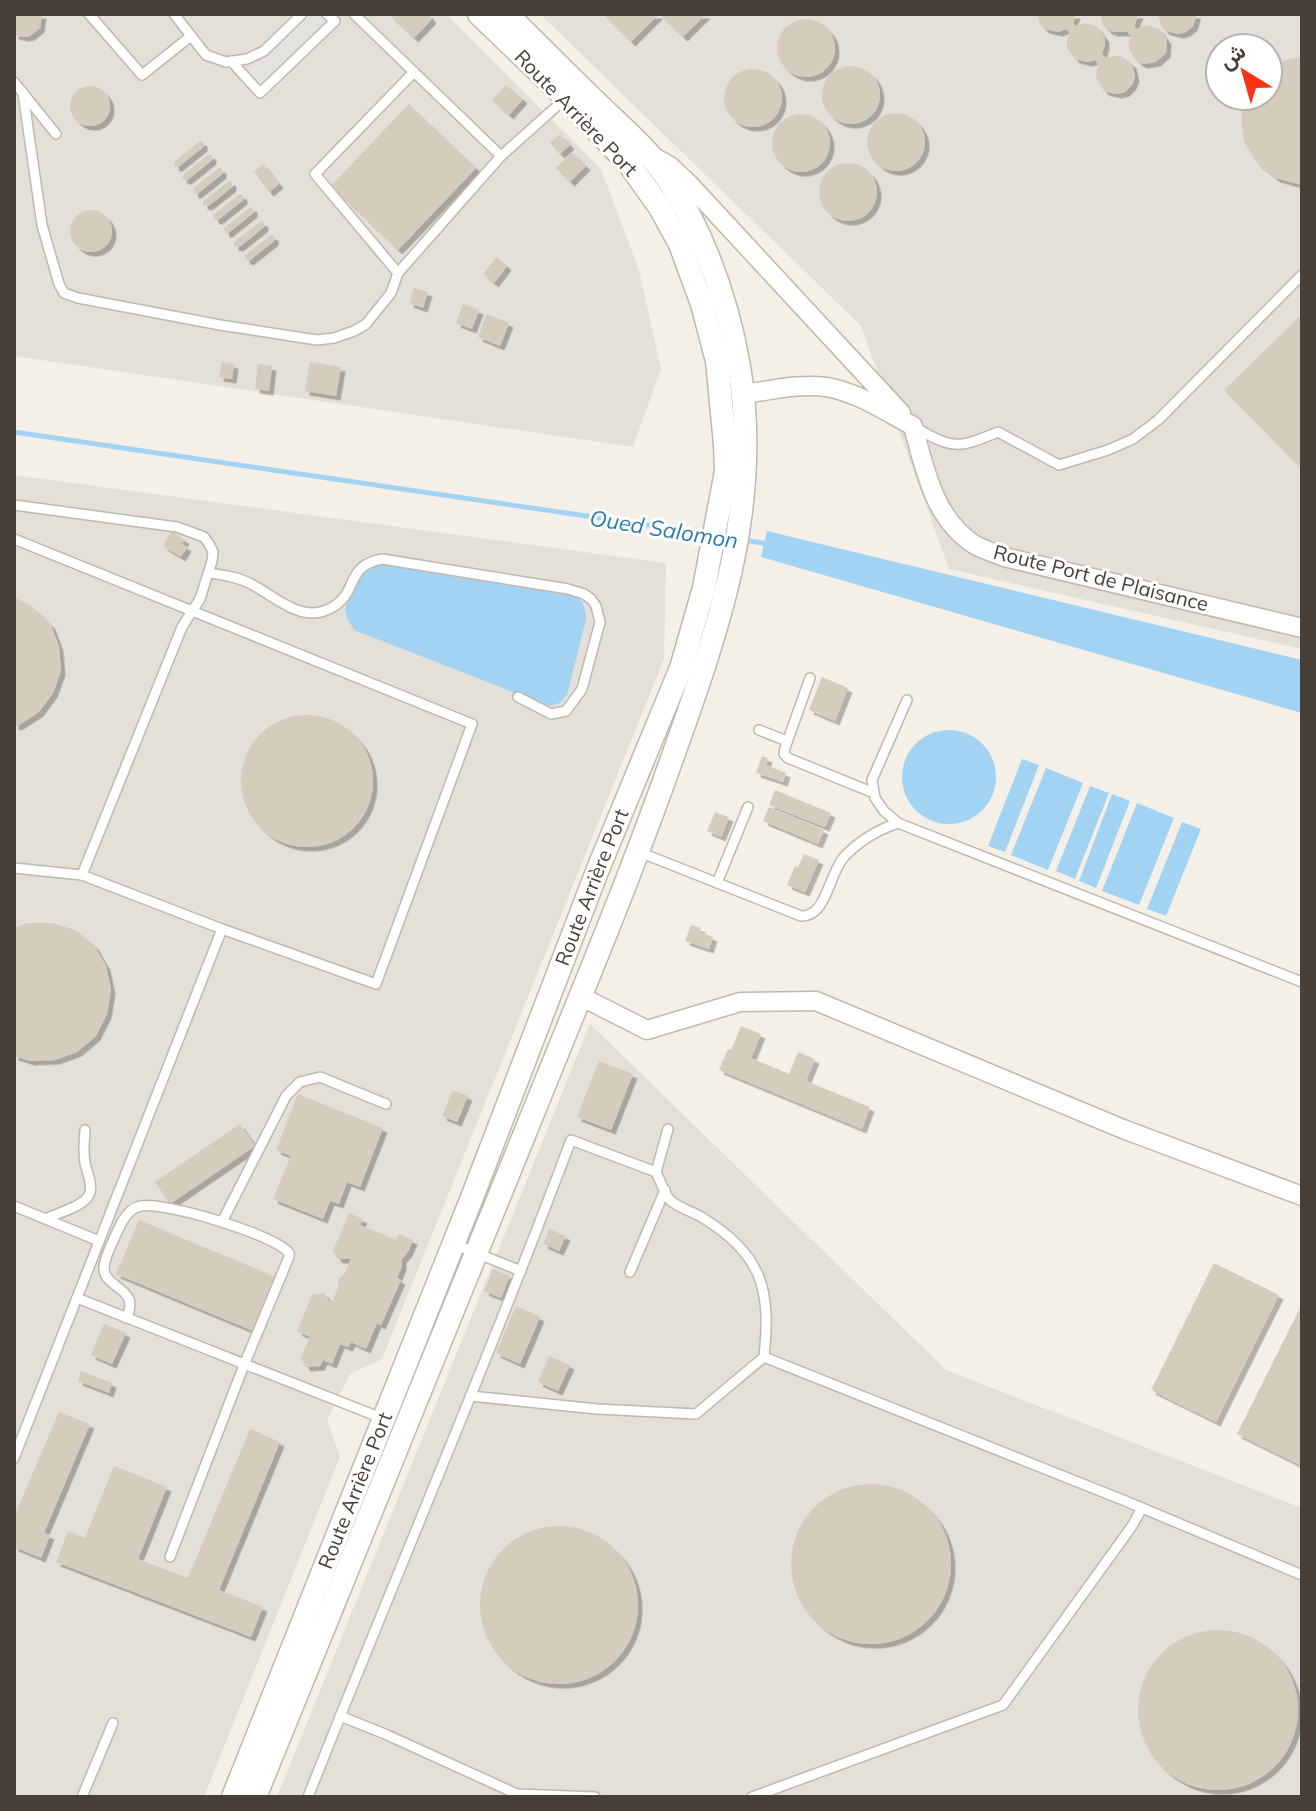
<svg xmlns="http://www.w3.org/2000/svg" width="1316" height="1811" font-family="Mulish,Vazirmatn,sans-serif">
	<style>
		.industrial { fill: #e3dfd9; fill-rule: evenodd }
		.parking { fill: #e5e3e0 }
		.water { fill: #a3d3f2 }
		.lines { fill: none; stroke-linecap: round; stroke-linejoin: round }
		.stream { stroke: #a3d3f2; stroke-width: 5 }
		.building { fill: #d6ccbd; filter: url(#shadow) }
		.service-casing { stroke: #c0b8aa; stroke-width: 12 }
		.minor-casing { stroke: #c0b8aa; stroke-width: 21 }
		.tertiary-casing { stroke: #c0b8aa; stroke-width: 25 }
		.service { stroke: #fff; stroke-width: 9 }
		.minor { stroke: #fff; stroke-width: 18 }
		.tertiary { stroke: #fff; stroke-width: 22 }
		.labels { text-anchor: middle; stroke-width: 6; stroke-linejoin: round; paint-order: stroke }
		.street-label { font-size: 20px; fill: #484036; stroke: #fff }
		.water-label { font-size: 22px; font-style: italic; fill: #2c7aae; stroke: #fff }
	</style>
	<defs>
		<filter id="shadow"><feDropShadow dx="4.5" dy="4.5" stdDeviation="0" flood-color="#0004"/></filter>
	</defs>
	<rect width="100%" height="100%" fill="#f4f0e8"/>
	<!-- industrial -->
	<g class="industrial">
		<polygon points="14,14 446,14 601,169 639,270 661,369 633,447 14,356"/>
		<path d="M540,14h762v635l-353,-80 -88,-243zM1220,48h48v48h-48z"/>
		<polygon points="14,475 666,563 664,659 382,1359 350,1374 327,1420 340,1457 204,1797 14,1797"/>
		<polygon points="590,1024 946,1370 1302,1508 1302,1797 277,1797"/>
	</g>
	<!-- parking -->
	<polygon class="parking" points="308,14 339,14 345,20 260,104 238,82"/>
	<!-- water -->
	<g class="water">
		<polygon points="767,531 1302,660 1302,713 761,557"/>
		<path d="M373,563h12l190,31c8,8 11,14 11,25l-19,76 -7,8 -11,3 -195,-76 -6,-10 -3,-11 16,-39z"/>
		<circle cx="949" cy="777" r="47"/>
		<polygon points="1022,759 1039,765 1005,852 988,846"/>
		<polygon points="1046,768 1083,783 1048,870 1011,855"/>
		<polygon points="1090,786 1109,793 1075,879 1056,871"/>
		<polygon points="1112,794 1130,801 1096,888 1079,881"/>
		<polygon points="1137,803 1174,818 1139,905 1102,891"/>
		<polygon points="1182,822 1201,829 1166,916 1147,909"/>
	</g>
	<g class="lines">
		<!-- stream -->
		<g class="stream">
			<polyline points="14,432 709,534"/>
			<polyline points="743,540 769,544"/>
		</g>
	</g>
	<!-- building -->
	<g class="building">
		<polygon points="14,14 42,14 40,28 30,36 24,37 14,35"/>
		<polygon points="388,14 428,14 432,19 414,38"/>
		<polygon points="603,14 659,14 631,42"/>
		<polygon points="660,14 706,14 683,37"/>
		<polygon points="1037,14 1076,14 1073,23 1076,26 1085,23 1097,27 1105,38 1105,45 1102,54 1106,58 1114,56 1121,56 1132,64 1135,77 1132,85 1125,92 1117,94 1104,91 1097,80 1096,73 1099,65 1095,60 1088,62 1075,59 1067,48 1067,41 1070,33 1066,29 1058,32 1045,29 1040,24"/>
		<polygon points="1100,14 1139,14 1134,26 1137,29 1147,25 1159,29 1167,40 1166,53 1156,62 1143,64 1137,61 1129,50 1129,43 1131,36 1127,32 1114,32 1108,30 1103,25"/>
		<polygon points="1158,14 1196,14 1196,17 1193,26 1186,32 1179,34 1166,31 1161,26"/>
		<circle cx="806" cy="48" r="29"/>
		<polygon points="1302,57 1302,185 1276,178 1257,163 1244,142 1241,117 1247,96 1268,96 1268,70 1285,60"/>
		<circle cx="851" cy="95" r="29"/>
		<circle cx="753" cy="98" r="29"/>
		<polygon points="506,85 523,99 509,115 492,100"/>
		<circle cx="90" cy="106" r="20"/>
		<polygon points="409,104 476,168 398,250 331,186"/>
		<circle cx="896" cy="142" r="29"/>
		<circle cx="801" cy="143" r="29"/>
		<polygon points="560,134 570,145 560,154 550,143"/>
		<polygon points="200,141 203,142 203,147 178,167 175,167 174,162"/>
		<polygon points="572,152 586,166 570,182 556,168"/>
		<polygon points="209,154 212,156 212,160 187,180 182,179 183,175"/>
		<circle cx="848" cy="192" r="29"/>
		<polygon points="263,164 279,184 269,192 254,172"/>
		<polygon points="219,168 222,169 222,174 197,194 194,194 193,188"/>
		<polygon points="229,181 232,182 232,187 208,206 203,205 203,201"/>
		<polygon points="240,194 243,196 243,200 218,220 215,220 213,215"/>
		<polygon points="250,207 253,208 253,213 228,233 225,233 224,228"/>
		<circle cx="91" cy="231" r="21"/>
		<polygon points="261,221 264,223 264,227 239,247 234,246 234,242"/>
		<polygon points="271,235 274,236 274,241 249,261 245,259 245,255"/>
		<polygon points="497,257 507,266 494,283 483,274"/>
		<polygon points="414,288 428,292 423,308 409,303"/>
		<polygon points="463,304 479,310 472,329 456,323"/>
		<polygon points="487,314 509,323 500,346 478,337"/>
		<polygon points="1302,314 1302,469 1224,390"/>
		<polygon points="222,362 234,364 232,379 219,377"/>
		<polygon points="310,362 341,367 336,396 305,391"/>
		<polygon points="258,364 272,366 269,391 255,389"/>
		<polygon points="172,531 185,540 182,544 187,547 181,557 163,546"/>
		<polygon points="14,597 34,608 51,625 59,647 61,671 53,693 39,712 19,725 14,726"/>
		<polygon points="822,677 848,688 835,721 809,710"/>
		<circle cx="307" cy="781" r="66"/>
		<polygon points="762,756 768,758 766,765 786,773 783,782 756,773"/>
		<polygon points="775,790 831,813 825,827 769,805"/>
		<polygon points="769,807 824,830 818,844 763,821"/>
		<polygon points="715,812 729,817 721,837 707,831"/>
		<polygon points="804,854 819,860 805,892 787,885 795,866 798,867"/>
		<polygon points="27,923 52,923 75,930 94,945 106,966 111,990 107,1014 96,1036 77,1052 55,1060 30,1061 14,1056 14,928"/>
		<polygon points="691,925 701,928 699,932 713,937 709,949 685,941"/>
		<polygon points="741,1026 761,1034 751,1058 789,1074 798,1052 815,1059 806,1081 870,1107 862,1129 719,1070 728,1049 731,1050"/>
		<polygon points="599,1061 633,1074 611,1130 577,1117"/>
		<polygon points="453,1090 468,1096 457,1122 442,1116"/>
		<polygon points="298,1094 383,1128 360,1187 347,1182 339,1204 330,1201 323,1219 273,1199 291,1156 276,1150"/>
		<polygon points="240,1124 255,1146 170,1204 155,1182"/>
		<polygon points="349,1213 363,1219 360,1225 396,1240 399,1234 413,1240 408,1252 402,1259 402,1266 397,1278 401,1280 381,1325 377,1323 366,1349 351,1342 348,1347 340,1344 332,1364 323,1360 320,1366 306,1367 301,1358 310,1337 297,1331 312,1295 324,1293 331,1304 338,1288 338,1280 345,1273 351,1259 338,1259 333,1251"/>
		<polygon points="139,1220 276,1277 253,1331 116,1274"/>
		<polygon points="549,1229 566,1236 559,1251 543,1244"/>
		<polygon points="1214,1263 1279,1295 1216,1422 1151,1390"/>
		<polygon points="493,1269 510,1276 501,1298 484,1291"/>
		<polygon points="1302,1304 1302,1466 1237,1434"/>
		<polygon points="516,1306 540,1317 520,1364 496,1353"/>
		<polygon points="104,1324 126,1333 112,1364 91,1355"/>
		<polygon points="549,1356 570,1365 558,1391 538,1382"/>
		<polygon points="81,1371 112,1383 109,1393 78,1381"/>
		<polygon points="59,1412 90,1424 44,1533 50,1535 41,1558 14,1547 14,1517"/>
		<polygon points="250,1429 280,1442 219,1590 263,1607 251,1637 56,1562 68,1531 85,1538 114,1466 167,1487 138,1559 188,1578"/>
		<circle cx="871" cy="1564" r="80"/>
		<circle cx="559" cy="1605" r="79"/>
		<circle cx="1218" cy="1710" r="80"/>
	</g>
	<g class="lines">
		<defs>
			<g id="service">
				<polyline points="89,14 142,75 191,36"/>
				<polyline points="174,14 206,55 226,62 247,59 264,51 302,14"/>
				<polyline points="231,61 260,93 335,21 327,14"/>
				<polyline points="414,72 501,156"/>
				<polyline points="14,82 56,134"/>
				<polyline points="23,93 42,225 59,284 64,293 78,298 220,325 317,340 334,338 354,331 366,324 391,293 398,273 315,174 414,72 354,14"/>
				<polyline points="398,273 501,156 566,98"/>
				<path d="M916,428c38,22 43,20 82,4l61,33 49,-15 25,-11 25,-19 144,-145"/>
				<polyline points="14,505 177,527 204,537 209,544 213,552 212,561 200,599 182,627 82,875"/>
				<polyline points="14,539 472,724 376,984 222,929 82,875 14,868"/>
				<path d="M209,573c14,2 29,4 42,11 27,14 53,43 85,21 22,-16 10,-39 46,-46l186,30 16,5 7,5 5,7 4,16 -18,67 -16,22 -15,3 -33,-17"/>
				<polyline points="810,678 785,748 784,754 788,758 874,793"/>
				<polyline points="759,730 787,741"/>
				<polyline points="898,823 884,811 875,798 872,780 907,700"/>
				<path d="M639,852l162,64c26,1 28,-43 43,-59 15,-16 33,-27 54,-34l404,159"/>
				<polyline points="717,883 748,807"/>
				<polyline points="656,1172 668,1129"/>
				<polyline points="14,1206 99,1241"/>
				<path d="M46,1219c11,-6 25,-9 35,-16 17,-10 7,-26 4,-40 -2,-11 -1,-22 0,-33"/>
				<polyline points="222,1222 286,1096 300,1082 320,1077 386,1104"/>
				<polyline points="454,1244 521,1271"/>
				<polyline points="630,1272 665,1190"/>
				<polyline points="77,1298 384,1419"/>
				<path d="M126,1318c16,-30 -22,-29 -22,-50 0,-10 13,-36 18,-46 4,-7 9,-14 18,-16 23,-5 136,29 149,47v4l-45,108 -74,192"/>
				<polyline points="764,1357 1123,1500 1302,1575"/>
				<polyline points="14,1458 222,929"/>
				<polyline points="340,1716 385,1734 517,1794 595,1797"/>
				<polyline points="82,1797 113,1723"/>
				<path d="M308,1797c87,-220 180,-436 263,-657l85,32c4,8 8,21 14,28 8,8 24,12 33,18 60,37 68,72 61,139l-68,57 -99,-5 -127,-13"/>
				<polyline points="752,1797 1003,1705 1132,1526 1142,1508"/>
			</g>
			<g id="minor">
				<polyline points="656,158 670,166 689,184 901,413"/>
				<path d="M743,394c26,-3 56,-11 83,-7 31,5 59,24 87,39 12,44 21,93 62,119 9,5 20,8 29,12l298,71"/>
				<polyline points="580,996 647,1030 740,1002 816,1001 1123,1129 1302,1196"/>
			</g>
			<g id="tertiary">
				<path id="s1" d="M233,1797l240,-602 125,-326 83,-201 23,-80 22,-117 -1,-27 -8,-83 -15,-57 -22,-60 -21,-38 -30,-42 -63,-66 -87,-84"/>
				<path d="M255,1797c90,-221 180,-443 270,-664 49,-122 100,-242 144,-366 47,-131 94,-259 70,-401 -13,-74 -43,-157 -92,-214 -15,-17 -33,-32 -49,-48 -31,-30 -61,-60 -91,-90"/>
			</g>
		</defs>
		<!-- service casing -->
		<use href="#service" class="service-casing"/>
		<!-- minor casing -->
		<use href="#minor" class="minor-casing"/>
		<!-- tertiary casing -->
		<use href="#tertiary" class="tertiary-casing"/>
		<!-- service -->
		<use href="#service" class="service"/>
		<!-- minor -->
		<use href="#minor" class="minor"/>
		<!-- tertiary -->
		<use href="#tertiary" class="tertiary"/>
	</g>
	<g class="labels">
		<!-- street labels -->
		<g class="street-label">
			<text transform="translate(576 113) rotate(46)" y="7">Route Arrière Port</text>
			<text transform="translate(1101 578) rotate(14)" y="7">Route Port de Plaisance</text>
			<text dy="7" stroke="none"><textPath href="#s1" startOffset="978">Route Arrière Port</textPath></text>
			<text dy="7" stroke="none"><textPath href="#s1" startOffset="330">Route Arrière Port</textPath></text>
		</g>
		<!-- water labels -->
		<g class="water-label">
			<text transform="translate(664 529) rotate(9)" y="8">Oued Salomon</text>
		</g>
	</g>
	<!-- border -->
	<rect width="1316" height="1811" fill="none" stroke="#484036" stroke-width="32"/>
	<!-- north arrow -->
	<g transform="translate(1244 72) rotate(323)"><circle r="38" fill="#ffffff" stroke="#b6b3af" stroke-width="2"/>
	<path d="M0-6L14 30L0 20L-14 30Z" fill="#fe3315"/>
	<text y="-12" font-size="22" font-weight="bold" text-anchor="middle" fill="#484036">ش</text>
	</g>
</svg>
